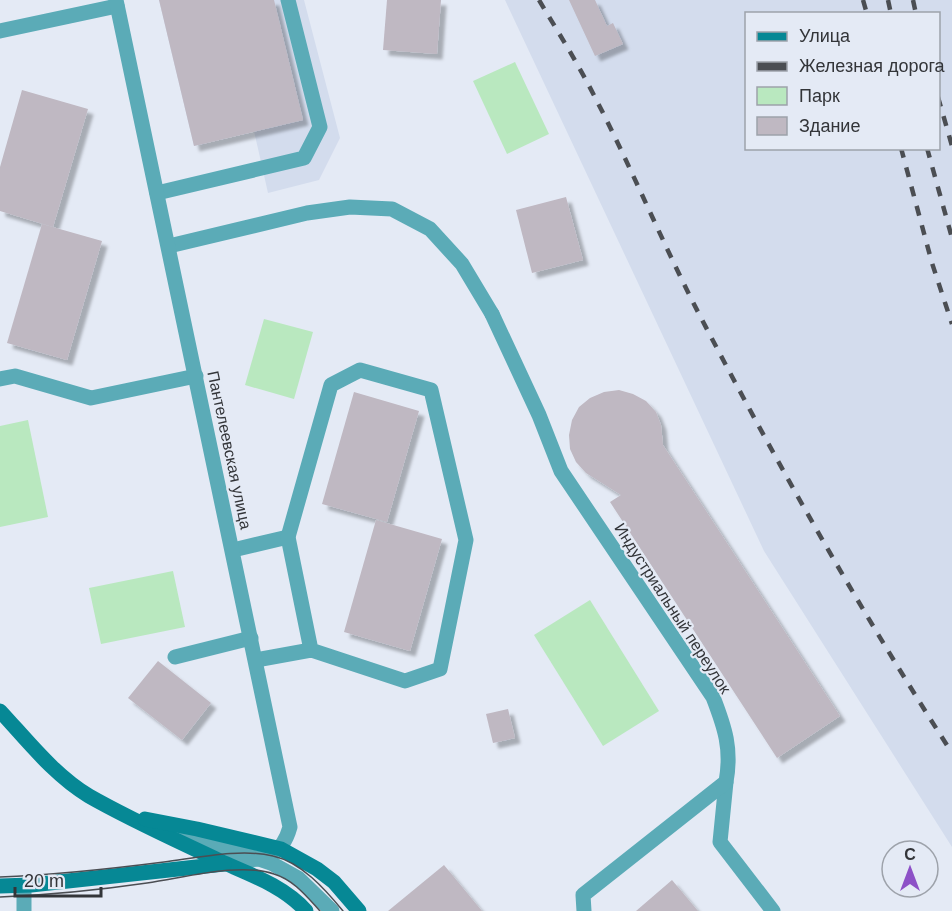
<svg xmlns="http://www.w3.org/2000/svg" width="952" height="911" font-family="Arial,sans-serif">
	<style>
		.built { fill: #d3dced; fill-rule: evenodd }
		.green { fill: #b9e8bf }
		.building { fill: #bfb8c2; filter: url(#shadow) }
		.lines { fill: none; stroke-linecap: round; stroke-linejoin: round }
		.lane { stroke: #5babb7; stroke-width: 15 }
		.street { stroke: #5babb7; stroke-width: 15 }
		.secondary { stroke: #068895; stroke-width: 15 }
		.tram { stroke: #4b4e53; stroke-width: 1.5 }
		.rail { stroke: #4b4e53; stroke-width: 4.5; stroke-dasharray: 10 10; stroke-linecap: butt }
		.labels { text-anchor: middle; stroke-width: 4.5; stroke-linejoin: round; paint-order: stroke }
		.street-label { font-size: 16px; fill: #333539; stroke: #e4eaf5 }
	</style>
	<defs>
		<filter id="shadow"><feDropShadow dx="5.5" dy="5.5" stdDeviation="1.5" flood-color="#0004"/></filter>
	</defs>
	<rect width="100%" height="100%" fill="#e4eaf5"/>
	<!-- built -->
	<g class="built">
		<polygon points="159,0 304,0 340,138 319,180 268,193 254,131 194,146"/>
		<path d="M505,0h447v847l-188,-296zM746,14h192v134h-192z"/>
	</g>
	<!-- green -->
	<g class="green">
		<polygon points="515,62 549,134 507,154 473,81"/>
		<polygon points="264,319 313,332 294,399 245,385"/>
		<polygon points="28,420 48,517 0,527 0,426"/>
		<polygon points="173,571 185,627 101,644 89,588"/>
		<polygon points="590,600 659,711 603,746 534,635"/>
	</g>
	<!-- building -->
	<g class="building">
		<polygon points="159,0 274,0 303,120 194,146"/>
		<polygon points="387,0 441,0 437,54 383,50"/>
		<polygon points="569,0 595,0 607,26 613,23 623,44 595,56"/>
		<polygon points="22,90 88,109 53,227 0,211 0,167"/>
		<polygon points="566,197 583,260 532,273 516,210"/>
		<polygon points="42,224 102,241 67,360 7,343"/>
		<polygon points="619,390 633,394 646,401 656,412 661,425 663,445 840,716 777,758 610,502 621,495 586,473 576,462 570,449 569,435 572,420 579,407 590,398 604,392"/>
		<polygon points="354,392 419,411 387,522 322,504"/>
		<polygon points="376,520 442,539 410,651 344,632"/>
		<polygon points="158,661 211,703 182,740 128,698"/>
		<polygon points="508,709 515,738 493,743 486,714"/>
		<polygon points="444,865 482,911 388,911"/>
		<polygon points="672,880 698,911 636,911"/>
	</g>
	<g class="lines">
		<!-- lane -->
		<g class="lane">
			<polyline points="0,31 117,6"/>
			<polyline points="157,193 304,158 320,127 288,0"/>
			<polyline points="169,246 307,213 350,207 392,209 430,229 462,264 492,314"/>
			<polyline points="0,379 15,376 91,398 196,376"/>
			<polyline points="233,550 288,537"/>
			<polyline points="175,657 251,638"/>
			<polyline points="256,660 311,650 405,681 440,669 466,540 431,390 360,370 331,385 288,537 311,650"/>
			<polyline points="726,782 720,842 773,911"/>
			<polyline points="160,827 271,863 298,878 332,911"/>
			<polyline points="24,885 24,911"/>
		</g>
		<!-- street -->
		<g class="street">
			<path d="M116,0l174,827c-10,36 -33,31 -64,36"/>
			<path d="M492,314l47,101 22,56 152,226c12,31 19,52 13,85l-143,113 1,16"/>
		</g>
		<!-- secondary -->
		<g class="secondary">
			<path d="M0,711c27,29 54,64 89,85 42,24 87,44 131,65 29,13 64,25 86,50"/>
			<polyline points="145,819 197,829 281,849 317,869 334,882 359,911"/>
			<polyline points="0,886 31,885 224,864"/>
		</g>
		<!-- tram -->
		<g class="tram">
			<path d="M0,877c55,-2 109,-8 164,-15 32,-4 77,-14 109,-6 28,6 52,33 70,55"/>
			<path d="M0,897c48,-2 99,-7 147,-14 37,-5 92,-21 127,-9 20,6 33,23 46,37"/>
		</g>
		<!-- rail -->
		<g class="rail">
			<path d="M539,0c16,27 33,54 48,82 40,75 72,154 111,230 78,150 162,298 254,441"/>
			<polyline points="863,0 867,14"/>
			<polyline points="888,0 891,14"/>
			<polyline points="913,0 916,14"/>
			<polyline points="938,97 952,146"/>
			<polyline points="901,148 932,263 952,324"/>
			<polyline points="927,148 952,238"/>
		</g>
	</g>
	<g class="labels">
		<!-- street labels -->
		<g class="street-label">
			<text transform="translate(230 450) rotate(78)" y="6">Пантелеевская улица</text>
			<text transform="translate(673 608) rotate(57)" y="6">Индустриальный переулок</text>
		</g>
	</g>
	<!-- legend -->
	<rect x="745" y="12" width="195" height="138" fill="#e4eaf5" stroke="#9da2aa" stroke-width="1.5"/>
	<rect x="757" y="32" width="30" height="9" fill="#068895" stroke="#9da2aa" stroke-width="1.5"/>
	<text x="799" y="42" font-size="18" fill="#333539">Улица</text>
	<rect x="757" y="62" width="30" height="9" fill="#4b4e53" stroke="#9da2aa" stroke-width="1.5"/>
	<text x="799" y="72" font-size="18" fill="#333539">Железная дорога</text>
	<rect x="757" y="87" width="30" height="18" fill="#b9e8bf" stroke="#9da2aa" stroke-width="1.5"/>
	<text x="799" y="102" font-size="18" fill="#333539">Парк</text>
	<rect x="757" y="117" width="30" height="18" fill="#bfb8c2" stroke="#9da2aa" stroke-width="1.5"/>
	<text x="799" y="132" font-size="18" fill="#333539">Здание</text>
	<!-- north arrow -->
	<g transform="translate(910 869)"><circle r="28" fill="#e4eaf5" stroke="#9da2aa" stroke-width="1.5"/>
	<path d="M0-4.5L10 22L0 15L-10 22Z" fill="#8d51c7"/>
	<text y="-9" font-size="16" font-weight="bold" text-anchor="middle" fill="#333539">С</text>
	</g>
	<!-- scale -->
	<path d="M15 887v9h86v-9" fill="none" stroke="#333539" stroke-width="3"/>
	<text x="24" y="887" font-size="18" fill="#333539" stroke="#e4eaf5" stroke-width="4.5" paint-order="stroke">20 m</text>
</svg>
